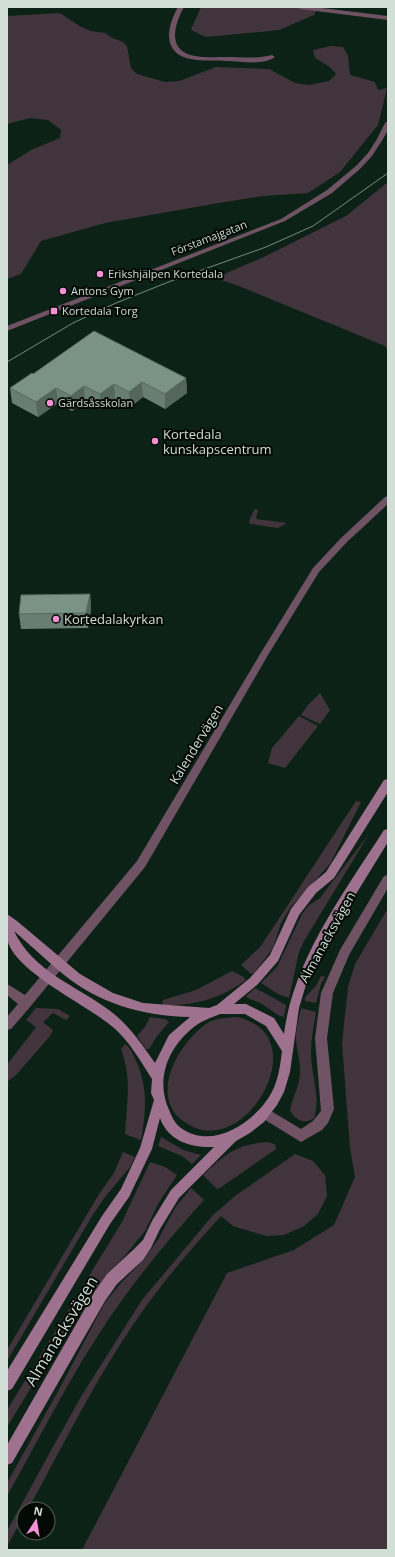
<svg xmlns="http://www.w3.org/2000/svg" width="395" height="1557" font-family="'Open Sans',sans-serif">
	<style>
		.green { fill: #42343d }
		.lines { fill: none; stroke-linecap: round; stroke-linejoin: round }
		.street { fill: #6f5365; fill-rule: evenodd }
		.secondary { fill: #9e728e; fill-rule: evenodd }
		.tram { stroke: #7a8b81; stroke-width: 1 }
		.wall { fill: #697e72 }
		.shaded-wall { fill: #55675c }
		.building { fill: #7a9384; stroke: #55675c }
		.poi-dot { fill: #f491d4; stroke: #030905; stroke-width: 1.5 }
		.labels { text-anchor: middle; stroke-width: 4; stroke-linejoin: round; paint-order: stroke }
		.far-street-label { font-size: 11px; fill: #d2dfd7; stroke: #030905 }
		.far-poi-label { font-size: 11px; fill: #d2dfd7; stroke: #030905; text-anchor: start }
		.poi-label { font-size: 13px; fill: #d2dfd7; stroke: #030905; text-anchor: start }
		.street-label { font-size: 13px; fill: #d2dfd7; stroke: #030905 }
		.near-street-label { font-size: 16px; fill: #d2dfd7; stroke: #030905 }
	</style>
	<rect width="100%" height="100%" fill="#0c2216"/>
	<!-- green -->
	<g class="green">
		<polygon points="201,7 318,7 314,15 279,30 206,37 191,30"/>
		<polygon points="60,13 81,27 91,31 105,33 112,38 123,42 127,46 131,68 137,74 165,82 179,81 216,67 269,69 295,83 309,85 329,81 336,74 330,67 315,58 313,50 331,46 343,47 348,56 350,75 375,82 378,90 387,88 378,125 340,172 308,193 263,196 213,204 105,223 41,241 21,274 7,279 7,165 33,149 60,138 61,130 48,120 30,118 7,124 7,16"/>
		<polygon points="388,182 388,350 385,346 239,286 215,278 266,256 346,216"/>
		<polygon points="256,509 258,510 256,519 287,523 278,528 250,524 249,521 254,510"/>
		<polygon points="320,693 330,710 320,724 301,715 308,705"/>
		<polygon points="299,716 318,726 285,768 268,763 272,748"/>
		<polygon points="356,801 361,802 330,864 290,908 281,923 273,948 255,972 251,974 241,965 261,946"/>
		<polygon points="369,834 304,941 299,952 289,998 278,994 261,983 277,967 302,914 308,906 320,898"/>
		<polygon points="388,908 388,1550 82,1550 227,1273 294,1250 334,1225 355,1177 350,1148 342,1043 348,987 355,964"/>
		<path d="M232,971l10,5 4,4c-26,19 -52,26 -84,25l1,-5 33,-10z"/>
		<polygon points="321,976 325,977 321,984 316,1003 305,1001 305,997 316,986"/>
		<path d="M255,988l31,17 -2,12c-9,-2 -17,-11 -26,-15 -4,-2 -9,-2 -12,-6z"/>
		<polygon points="36,1008 58,1009 70,1016 66,1020 53,1013 43,1022 53,1030 50,1036 16,1075 7,1082 7,1065 36,1027 26,1020"/>
		<path d="M301,1008l15,4c-2,13 -5,27 -5,41 0,21 10,44 3,65 -9,7 -18,2 -24,-7 2,-13 9,-23 10,-37 1,-13 -4,-25 -4,-37 0,-9 3,-19 5,-29z"/>
		<polygon points="150,1017 165,1019 169,1022 157,1036 149,1049 146,1049 137,1036 145,1027"/>
		<path d="M236,1017c83,16 9,146 -50,106 -40,-25 -7,-82 23,-101 8,-4 18,-4 27,-5z"/>
		<path d="M125,1044c6,4 9,12 12,19 11,26 9,50 4,77l-16,-6c2,-31 7,-55 -4,-85z"/>
		<polygon points="161,1137 183,1150 201,1155 192,1164 182,1156 158,1146"/>
		<path d="M267,1142l8,2 1,5 -56,39 -3,1 -14,-14c22,-21 32,-30 64,-33z"/>
		<polygon points="123,1152 135,1157 130,1167 105,1197 92,1216 7,1361 7,1350 99,1194 114,1173"/>
		<path d="M295,1154l18,7 12,14 2,21 -9,18 -14,12 -20,9 -18,1 -33,-10 -12,-10c-36,39 -69,79 -98,124 -35,54 -64,113 -95,169h-4v7l-17,30v-15l42,-77 33,-59 60,-95 71,-85 22,-19z"/>
		<polygon points="150,1162 165,1167 177,1175 158,1204 145,1231 123,1258 107,1274 85,1304 52,1353 7,1427 7,1410 122,1222"/>
		<path d="M191,1188l13,12c-39,43 -76,88 -107,137 -33,51 -60,106 -90,159v-13l54,-97 43,-82 16,-20 25,-26 14,-20 16,-30z"/>
	</g>
	<g class="lines">
		<!-- street -->
		<g class="street">
			<path d="M178,7h6c-5,9 -9,19 -9,29 1,25 33,21 51,21 16,0 30,2 46,-2l3,2c-13,9 -34,4 -48,4 -21,-1 -57,4 -58,-25 0,-10 4,-20 9,-29z"/>
			<polygon points="297,7 313,7 388,16 388,20 300,9"/>
			<polygon points="388,121 388,130 383,139 372,156 360,169 332,193 285,221 7,331 7,326 281,219 327,190 356,166 368,153 377,139 385,123"/>
			<polygon points="388,496 388,504 347,542 319,572 268,655 145,867 30,1007 11,1029 7,1030 7,1017 18,1004 7,995 7,984 25,995 137,861 262,651 313,568 341,538 385,497"/>
			<polygon points="388,875 388,888 349,955 333,993 327,1038 334,1109 328,1123 322,1130 301,1142 262,1118 260,1114 262,1110 266,1108 301,1129 313,1121 321,1111 315,1038 321,993 340,950 384,876"/>
		</g>
		<!-- secondary -->
		<path class="secondary" d="M388,779v13l-54,86 -18,15 -17,22 -21,46 -20,23 -24,20h12l28,14 10,16c9,-74 61,-143 100,-204l4,-1v13l-48,78 -32,58 -9,30 -9,64 -6,20 -7,13 -13,17 -14,11 -14,8 -57,57 -19,31 -9,19 -8,12 -26,24 -12,17 -93,162 -5,2v-20l88,-154 12,-17 26,-24 10,-10 9,-19 19,-31 43,-43c-23,1 -46,-6 -54,-29l-8,31 -23,48 -19,27 -98,165 -5,2v-20l95,-155 19,-27 19,-41 14,-48 -3,-7 1,-14c-11,-17 -22,-37 -38,-51 -26,-23 -100,-56 -107,-89 -2,-7 0,-17 0,-25l10,7 63,53 33,19 30,10 66,5 8,-3 33,-27 20,-23 21,-46 17,-22 18,-15 58,-92zM14,931c20,17 38,35 58,50 35,25 75,35 118,36l-21,18 -14,28c-14,-20 -27,-39 -46,-53 -34,-25 -76,-39 -95,-79zM220,1014h25l21,12 16,25c-2,16 -4,32 -13,46 -17,27 -58,53 -88,31 -8,-6 -10,-14 -14,-23 -11,-31 4,-62 31,-81 6,-4 15,-7 22,-10z"/>
		<!-- tram -->
		<polyline class="tram" points="7,362 73,323 116,303 171,281 266,247 313,226 388,173"/>
	</g>
	<!-- wall -->
	<g class="wall">
		<polygon points="33,374 186,378 187,393 165,409 143,397 130,407 115,399 101,409 85,401 72,411 58,403 38,417 12,403 10,388"/>
		<polygon points="90,594 91,609 88,628 21,629 19,614"/>
	</g>
	<!-- shaded-wall -->
	<g class="shaded-wall">
		<polygon points="186,378 187,393 165,409 165,394"/>
		<polygon points="142,382 143,397 130,407 129,392"/>
		<polygon points="114,384 115,399 101,409 100,394"/>
		<polygon points="84,386 85,401 72,411 71,396"/>
		<polygon points="56,388 58,403 38,417 36,402"/>
		<polygon points="90,594 91,609 88,628 86,613"/>
	</g>
	<!-- building -->
	<g class="building">
		<polygon points="94,331 186,378 165,394 142,382 129,392 114,384 100,394 84,386 71,396 56,388 36,402 10,388 32,373 33,374"/>
		<polygon points="90,594 86,613 19,614 21,595"/>
	</g>
	<!-- markers -->
	<g class="poi-dot">
		<circle cx="100" cy="274" r="4"/>
		<circle cx="63" cy="291" r="4"/>
		<rect x="50" y="307" width="8" height="8" rx="2"/>
		<circle cx="50" cy="403" r="4"/>
		<circle cx="155" cy="441" r="4"/>
		<circle cx="56" cy="619" r="4"/>
	</g>
	<g class="labels">
		<!-- far-street labels -->
		<g class="far-street-label">
			<text transform="translate(209 238) rotate(-21)" y="4">Förstamajgatan</text>
		</g>
		<!-- far-poi labels -->
		<g class="far-poi-label">
			<text x="108" y="278">Erikshjälpen Kortedala</text>
			<text x="71" y="295">Antons Gym</text>
			<text x="62" y="315">Kortedala Torg</text>
			<text x="58" y="407">Gärdsåsskolan</text>
		</g>
		<!-- poi labels -->
		<g class="poi-label">
			<text x="163" y="439">Kortedala<tspan x="163" dy="15">kunskapscentrum</tspan></text>
			<text x="64" y="624">Kortedalakyrkan</text>
		</g>
		<!-- street labels -->
		<g class="street-label">
			<text transform="translate(196 744) rotate(-59)" y="5">Kalendervägen</text>
			<text transform="translate(327 937) rotate(-61)" y="5">Almanacksvägen</text>
		</g>
		<!-- near-street labels -->
		<g class="near-street-label">
			<text transform="translate(61 1331) rotate(-59)" y="6">Almanacksvägen</text>
		</g>
	</g>
	<!-- border -->
	<rect width="395" height="1557" fill="none" stroke="#d2dfd7" stroke-width="16"/>
	<!-- north arrow -->
	<g transform="translate(36 1521) rotate(12)"><circle r="19" fill="#030905" stroke="#565f59"/>
	<path d="M0-3L7 15L0 10L-7 15Z" fill="#f491d4"/>
	<text y="-6" font-size="11" font-weight="bold" text-anchor="middle" fill="#d2dfd7">N</text>
	</g>
</svg>
